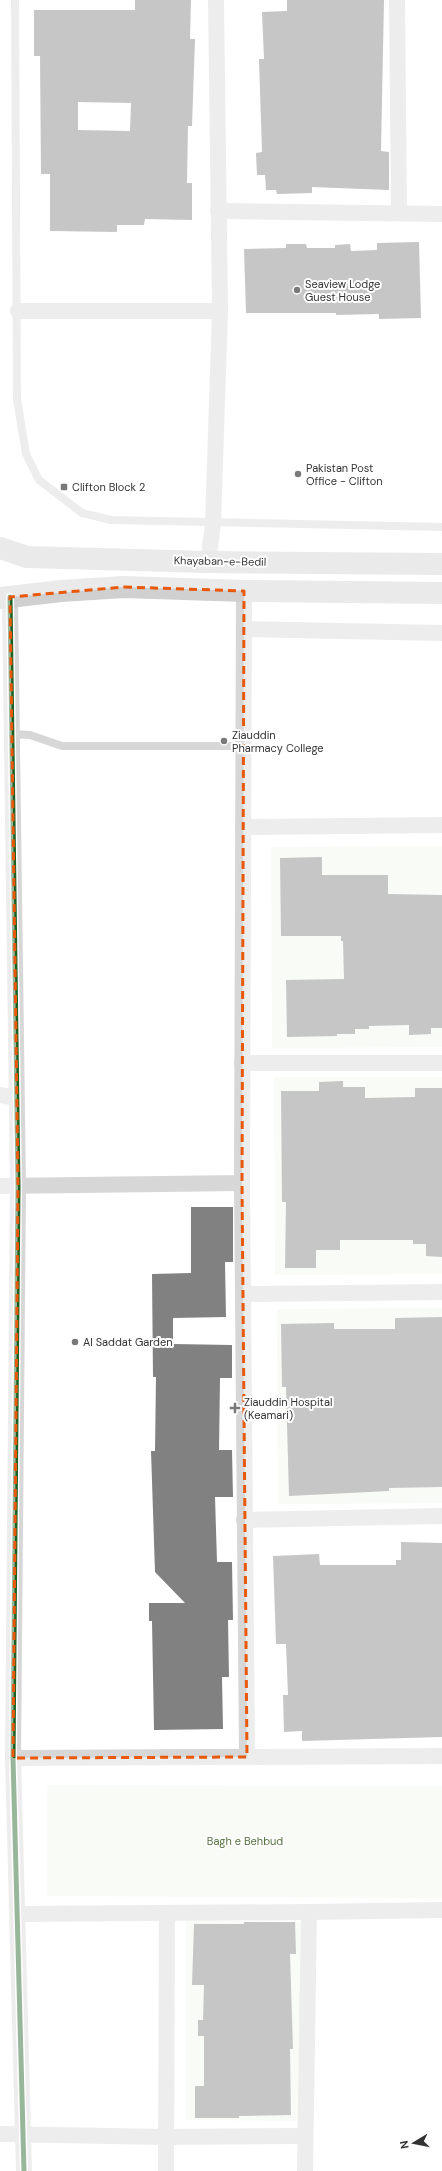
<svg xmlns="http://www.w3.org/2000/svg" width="442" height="2171" font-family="'DM Sans',sans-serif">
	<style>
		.green { fill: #f1f5ed }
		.building { fill: #818181; fill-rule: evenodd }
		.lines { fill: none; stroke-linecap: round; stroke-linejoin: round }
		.lane { stroke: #d7d7d7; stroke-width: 8 }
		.street { stroke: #d7d7d7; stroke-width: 16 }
		.secondary { stroke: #d0d0d0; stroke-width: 22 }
		.cycleway-casing { stroke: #fff; stroke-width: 8 }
		.cycleway { stroke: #1b5e20; stroke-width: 5 }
		.marked { fill: none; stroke: #e8590c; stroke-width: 3; stroke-dasharray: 8 5; stroke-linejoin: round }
		.poi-dot { fill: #7a7a7a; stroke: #fff; stroke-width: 1.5 }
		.labels { text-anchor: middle; stroke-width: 4; stroke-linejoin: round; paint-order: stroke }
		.poi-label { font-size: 11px; fill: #333; stroke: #fff; text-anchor: start }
		.street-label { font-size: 11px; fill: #333; stroke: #fff }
		.park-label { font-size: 11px; fill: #56703f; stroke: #fff }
	</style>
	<rect width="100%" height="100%" fill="#fff"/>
	<!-- green -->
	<g class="green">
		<polygon points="442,846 442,1047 272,1048 271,847"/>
		<polygon points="274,1077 442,1077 442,1274 275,1275"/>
		<polygon points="442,1308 442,1503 278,1504 277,1309"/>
		<polygon points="47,1785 442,1786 442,1898 47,1896"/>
		<polygon points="186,1921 301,1922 301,2121 186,2120"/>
	</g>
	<!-- building -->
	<g class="building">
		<path d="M135,0h56l-1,39h5l-3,87h-4l-1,57h5v37l-47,-1 -1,6h-27v7l-67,-1v-57h-9l-1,-118h-6v-46h101zM78,102l53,1 -1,28 -52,-1z"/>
		<polygon points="287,0 384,0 381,151 389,152 389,190 312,187 312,193 277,194 276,190 266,190 265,175 257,175 256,153 262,152 259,59 264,59 262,12 287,11"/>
		<polygon points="419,242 421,318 379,319 379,314 336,315 336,313 246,313 244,249 286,248 286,244 306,244 307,248 335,248 335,245 350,244 351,251 377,250 377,243"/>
		<polygon points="322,857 322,875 388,875 388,894 442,895 442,1028 431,1028 431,1034 409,1035 409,1025 369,1026 369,1029 355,1029 355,1034 337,1034 337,1036 287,1037 286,980 344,979 343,941 341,941 341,936 281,936 280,858"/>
		<polygon points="343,1081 343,1087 365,1087 365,1098 415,1097 415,1088 442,1088 442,1257 426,1256 426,1244 413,1244 413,1240 340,1240 340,1250 316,1250 316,1268 285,1268 286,1202 282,1202 281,1091 319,1091 319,1082"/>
		<polygon points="191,1207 233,1207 233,1262 225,1262 226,1317 173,1318 173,1344 232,1345 232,1378 220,1378 219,1450 232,1450 233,1497 215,1497 217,1562 232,1562 233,1620 228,1620 229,1677 222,1677 223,1729 154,1730 152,1621 149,1621 149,1603 185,1603 155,1572 151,1451 155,1451 156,1377 153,1377 152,1274 191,1273"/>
		<polygon points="442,1317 442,1487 389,1488 389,1491 289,1496 286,1387 282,1387 281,1324 334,1323 334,1329 395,1329 395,1318"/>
		<polygon points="401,1542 442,1543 442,1737 302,1741 302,1731 284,1732 283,1695 288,1695 286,1644 276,1644 273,1556 319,1554 320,1565 396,1565 396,1560 401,1560"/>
		<polygon points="244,1922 295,1922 296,1954 290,1954 293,2049 290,2049 291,2115 239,2116 239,2118 195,2118 195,2086 204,2086 204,2036 198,2036 198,2020 203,2020 204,1985 192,1985 194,1924 244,1924"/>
	</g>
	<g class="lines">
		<!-- lane -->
		<g class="lane">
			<polyline points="15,0 17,399 26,454 39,480 82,513 111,520 442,527"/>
			<polyline points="12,734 30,735 62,746 243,746"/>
		</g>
		<!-- street -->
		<g class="street">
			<polyline points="397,0 399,213"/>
			<polyline points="218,211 442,214"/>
			<polyline points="18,311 220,311"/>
			<polyline points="208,562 213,523 220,311 216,0"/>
			<polyline points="244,591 242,1183 247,1757"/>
			<polyline points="10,597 18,1186 13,1758 24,2171"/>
			<polyline points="244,629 442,633"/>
			<polyline points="243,827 442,825"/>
			<polyline points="242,1063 442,1063"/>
			<polyline points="0,1095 16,1098"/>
			<polyline points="0,1186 242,1183"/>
			<polyline points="243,1294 442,1292"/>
			<polyline points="244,1520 442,1516"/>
			<polyline points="13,1758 442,1756"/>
			<polyline points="18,1914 309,1912"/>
			<polyline points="0,2134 165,2137 305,2136"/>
			<polyline points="166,2171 167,1913"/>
			<polyline points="305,2171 309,1912 442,1910"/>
		</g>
		<!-- secondary -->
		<g class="secondary">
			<polyline points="0,548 27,557 208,562 442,564"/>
			<polyline points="0,598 61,591 124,587 244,591 442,593"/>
		</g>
		<defs>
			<polyline id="cycleway" points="10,597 18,1186 13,1758 24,2171"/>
		</defs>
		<!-- cycleway casing -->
		<use href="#cycleway" class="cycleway-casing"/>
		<!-- cycleway -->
		<use href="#cycleway" class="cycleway"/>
	</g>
	<!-- marked area -->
	<path d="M0 0H442V2171H0ZM124,587l120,4 -2,592 5,574 -234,1 5,-572 -8,-589z" fill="#fff" fill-opacity=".55" fill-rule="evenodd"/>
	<path class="marked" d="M124,587l120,4 -2,592 5,574 -234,1 5,-572 -8,-589z"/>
	<!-- markers -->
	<g class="poi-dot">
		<circle cx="297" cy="290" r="4"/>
		<circle cx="298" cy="474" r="4"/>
		<rect x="60" y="483" width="8" height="8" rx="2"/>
		<circle cx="224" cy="741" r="4"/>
		<circle cx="75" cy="1342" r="4"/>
		<path d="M233 1402h4v4h4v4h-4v4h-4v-4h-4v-4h4z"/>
	</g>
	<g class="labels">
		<!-- poi labels -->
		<g class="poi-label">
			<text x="305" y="288">Seaview Lodge<tspan x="305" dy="13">Guest House</tspan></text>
			<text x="306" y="472">Pakistan Post<tspan x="306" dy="13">Office - Clifton</tspan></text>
			<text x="72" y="491">Clifton Block 2</text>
			<text x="232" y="739">Ziauddin<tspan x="232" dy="13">Pharmacy College</tspan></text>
			<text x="83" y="1346">Al Saddat Garden</text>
			<text x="244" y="1406">Ziauddin Hospital<tspan x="244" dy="13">(Keamari)</tspan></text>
		</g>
		<!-- street labels -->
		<g class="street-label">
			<text transform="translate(220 561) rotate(1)" y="4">Khayaban-e-Bedil</text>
		</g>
		<!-- park labels -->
		<g class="park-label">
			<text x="245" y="1845">Bagh e Behbud</text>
		</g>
	</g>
	<!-- north arrow -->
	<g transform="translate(414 2143) rotate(260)" stroke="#ffffff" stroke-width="3" paint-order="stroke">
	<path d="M0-3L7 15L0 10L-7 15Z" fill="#333333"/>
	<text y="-6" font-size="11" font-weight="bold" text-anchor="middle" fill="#333333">N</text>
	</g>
</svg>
